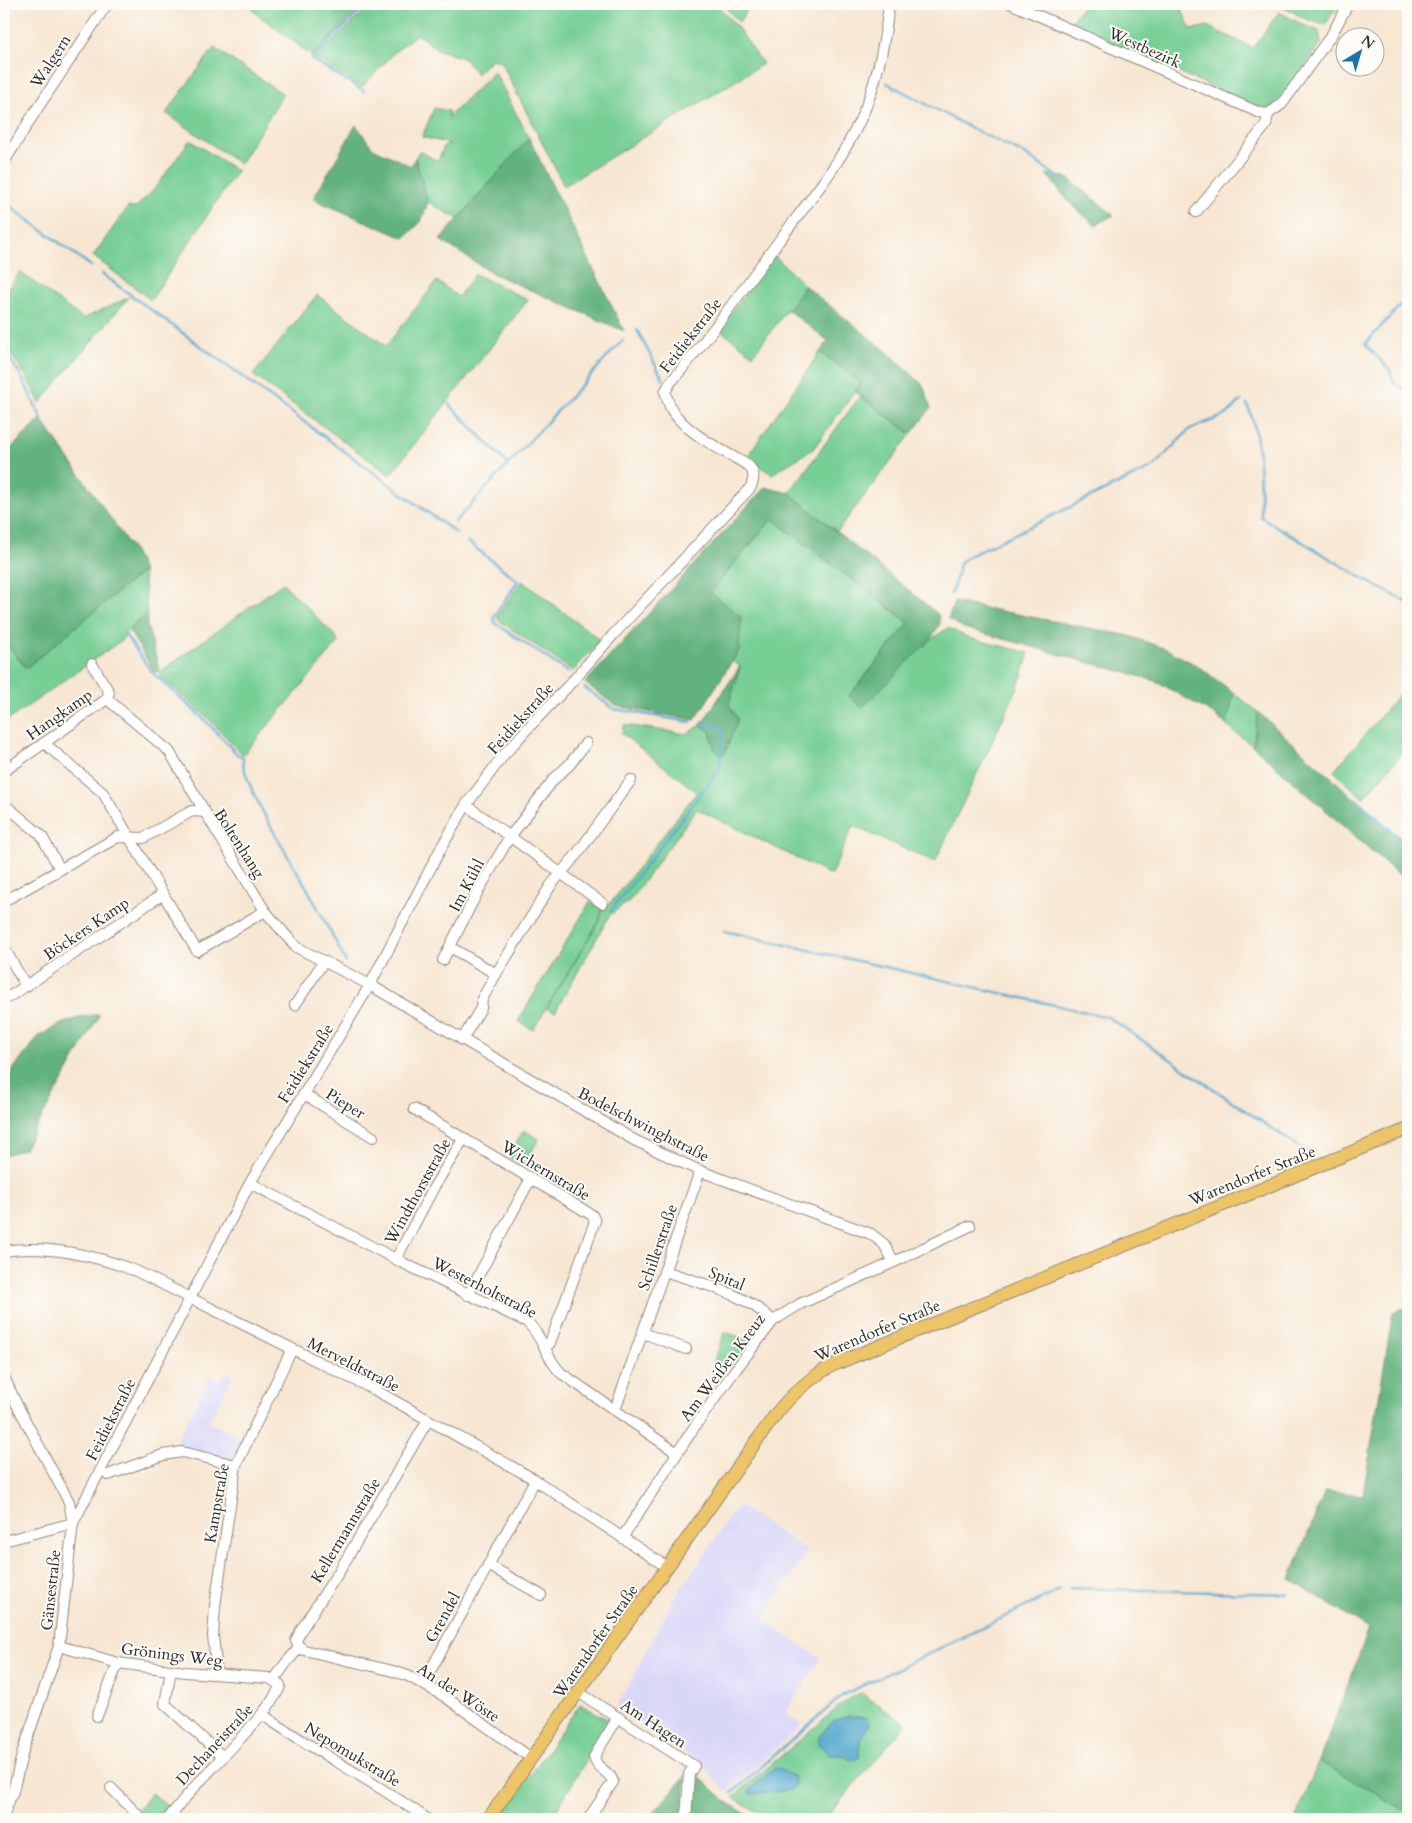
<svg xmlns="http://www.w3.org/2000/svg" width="1412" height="1823" font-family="Cardo,serif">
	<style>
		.built { fill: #d9d7f8 }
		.green { fill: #78cf95; stroke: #527d60; fill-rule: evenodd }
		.forest { fill: #62b27e; stroke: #466e54 }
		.water { fill: #53a9cf; stroke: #3f6a7d }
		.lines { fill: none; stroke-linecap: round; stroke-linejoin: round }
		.stream { stroke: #53a9cf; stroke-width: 2.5 }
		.minor-casing { stroke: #91887e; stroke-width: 12 }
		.major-casing { stroke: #91887e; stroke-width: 14 }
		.minor { stroke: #fff; stroke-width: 10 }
		.major { stroke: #eec469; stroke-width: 12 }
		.labels { text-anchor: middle; stroke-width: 4; stroke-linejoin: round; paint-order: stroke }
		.street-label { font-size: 16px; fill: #2b2b2b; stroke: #fdfcf7 }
	</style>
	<rect width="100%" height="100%" fill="#fdfcf7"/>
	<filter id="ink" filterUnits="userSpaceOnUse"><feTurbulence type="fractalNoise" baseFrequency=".02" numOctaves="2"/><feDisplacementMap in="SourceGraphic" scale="10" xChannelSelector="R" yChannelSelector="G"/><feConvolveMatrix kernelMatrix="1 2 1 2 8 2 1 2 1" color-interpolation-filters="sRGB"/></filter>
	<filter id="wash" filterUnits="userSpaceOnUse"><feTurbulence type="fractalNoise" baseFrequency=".0096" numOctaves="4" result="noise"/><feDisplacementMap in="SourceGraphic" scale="20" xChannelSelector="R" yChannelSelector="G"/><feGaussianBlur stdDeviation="1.12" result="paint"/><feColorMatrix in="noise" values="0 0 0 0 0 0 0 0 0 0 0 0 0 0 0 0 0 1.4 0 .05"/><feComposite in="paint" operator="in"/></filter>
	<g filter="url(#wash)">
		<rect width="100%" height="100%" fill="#f7e6d1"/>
		<!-- built -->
		<g class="built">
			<polygon points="225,1371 233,1376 208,1422 243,1439 235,1458 232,1459 173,1448 210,1375 220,1380"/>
			<polygon points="738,1505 807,1551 763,1620 821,1658 785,1713 802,1725 726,1792 700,1762 615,1710 675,1597"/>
		</g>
		<!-- green -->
		<g class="green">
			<polygon points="257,4 354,4 358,9 312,56 252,10"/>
			<polygon points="372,4 716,4 738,28 763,64 564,186 501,62 492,59 477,74 465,59 437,49 417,34 396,51 362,87 315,58"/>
			<polygon points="722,4 751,4 739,22"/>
			<polygon points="1084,4 1179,4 1191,30 1207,26 1253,48 1279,12 1303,25 1319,31 1321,43 1277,105 1264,109 1068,25"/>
			<polygon points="1278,4 1334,4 1337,6 1325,25 1306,19"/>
			<polygon points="214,48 283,94 240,164 166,113"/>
			<polygon points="493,73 495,73 529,138 458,219 428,202 415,158 419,151 438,161 444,146 450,144 422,137 434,108 449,111 448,117"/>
			<polygon points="190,140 237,171 151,300 93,256 128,207 135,208 153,191"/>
			<polygon points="774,255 805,286 753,355 719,329"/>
			<polygon points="20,272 83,319 129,297 40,403 23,371 4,345 4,295"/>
			<polygon points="475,274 528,300 390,475 253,375 317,295 386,346 437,281 458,297"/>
			<polygon points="820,352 862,382 813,449 772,474 746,458"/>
			<polygon points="860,396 911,434 837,532 789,493"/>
			<polygon points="772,519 909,623 849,696 862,707 930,640 948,628 969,638 1029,653 1018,687 935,862 853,826 831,875 697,809 630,900 610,915 555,1012 547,1008 599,921 603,906 609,905 697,792 622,734 624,725 687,734 701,725 710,731 715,750 740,666 732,661 739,650 710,593"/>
			<polygon points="143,571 147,615 128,629 122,640 4,723 4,641 26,668"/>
			<polygon points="522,581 598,638 598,644 573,671 498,620 498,615"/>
			<polygon points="283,583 336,637 338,643 243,755 209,719 161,677 160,672"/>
			<polygon points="1408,684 1408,747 1363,798 1334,771"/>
			<polygon points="1234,693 1258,712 1253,746 1226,725"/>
			<polygon points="590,902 602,909 599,921 533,1030 518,1021"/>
			<polygon points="524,1130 539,1139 523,1166 508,1157"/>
			<polygon points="725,1332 751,1341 730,1366 714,1360"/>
			<path d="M861,1693l45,31 -81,95h-57l-35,-22 115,-98zM849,1716l17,2 -8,31 -6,11 -11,-5h-11l-6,-7v-15l9,-12z"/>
			<polygon points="580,1704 610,1721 551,1819 500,1819"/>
			<polygon points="1319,1761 1408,1812 1408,1819 1295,1819"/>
			<polygon points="151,1793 170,1807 160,1819 150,1819 138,1810"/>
		</g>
		<!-- forest -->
		<g class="forest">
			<polygon points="356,125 373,148 411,166 415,158 428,202 421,222 404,238 313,199"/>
			<polygon points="529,138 624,331 494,274 440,240"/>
			<polygon points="1046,174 1066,177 1114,215 1095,225 1070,203"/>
			<polygon points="805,286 891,355 923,385 931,408 911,434 855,392 861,382 820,352 828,341 788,310"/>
			<polygon points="41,419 135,553 143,571 26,668 4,641 4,455"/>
			<polygon points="765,487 789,493 938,614 940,624 930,640 862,708 849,696 909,623 772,519 710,592 741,617 739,650 695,720 616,706 585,683"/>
			<polygon points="954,602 1130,636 1166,649 1198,666 1234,693 1226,725 1215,715 1156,681 964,628 948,619"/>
			<polygon points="147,615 147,625 160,672 154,671 128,629"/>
			<polygon points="740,666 729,705 738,719 725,753 719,754 715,750 710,731 701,725"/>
			<polygon points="1258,712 1408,846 1408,883 1253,746"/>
			<polygon points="100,1014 24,1149 4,1155 4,1081 39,1036 61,1024 81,1017"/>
			<polygon points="1408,1307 1408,1812 1319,1761 1369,1629 1290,1579 1325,1491 1363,1495 1393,1312"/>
			<polygon points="694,1772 727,1802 754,1819 690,1819"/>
			<polygon points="686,1775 682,1819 648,1819"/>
		</g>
		<!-- water -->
		<g class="water">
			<polygon points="849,1716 866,1718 869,1724 860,1739 859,1758 852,1760 841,1755 829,1755 824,1748 819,1745 819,1737 833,1721"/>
			<polygon points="774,1768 778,1768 794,1777 795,1785 791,1790 750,1794 749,1791"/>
		</g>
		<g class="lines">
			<!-- stream -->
			<g class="stream">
				<polyline points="356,4 361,10"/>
				<polyline points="887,83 965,125 1026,155 1064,181"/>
				<polyline points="364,91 311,59 367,4"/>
				<polyline points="4,202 91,266"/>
				<polyline points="102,274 456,533"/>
				<polyline points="1408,297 1365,344 1390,370 1394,383 1408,391"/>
				<polyline points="637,330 663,379"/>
				<polyline points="4,350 20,374 42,419"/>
				<polyline points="449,404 508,464"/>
				<path d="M1247,404c15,34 12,76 14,113l108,65 39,21"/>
				<polyline points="455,522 623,340"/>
				<polyline points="468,542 517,580 517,583 494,616 495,623 568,672"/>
				<polyline points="951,594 961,562 967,557 1153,467 1190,429 1226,415 1241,401"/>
				<path d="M124,633l27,38 56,51 30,32 6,3c-3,25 51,108 65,133 13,24 26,48 38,72"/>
				<polyline points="585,688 614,709 691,722"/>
				<polyline points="1355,798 1408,845"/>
				<polyline points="610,912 719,770 723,737 722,729 718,726 704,724"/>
				<polyline points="724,931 1108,1017 1314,1157"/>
				<polyline points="1070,1588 1288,1594"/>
				<polyline points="732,1793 843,1695 1060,1590"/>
			</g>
		</g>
	</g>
	<g filter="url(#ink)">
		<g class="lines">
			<defs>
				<g id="minor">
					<polyline points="1012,4 1260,113 1268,114 1282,104 1332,34 1348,4"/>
					<polyline points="4,162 35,112 107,4"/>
					<polyline points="1196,212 1266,125 1268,114"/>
					<polyline points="92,664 109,692 107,699"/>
					<polyline points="44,743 103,793 197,951 265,911"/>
					<polyline points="4,771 107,699 169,751 205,812"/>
					<polyline points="4,804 41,835 60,869"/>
					<polyline points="466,805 602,903"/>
					<polyline points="4,901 118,837 143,838 192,811 205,812 265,911 296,947 370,985 634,1140 700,1171 871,1234 884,1244 894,1262"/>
					<polyline points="450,947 496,974"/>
					<polyline points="4,948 26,986 163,894"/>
					<polyline points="443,960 477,893 509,838 554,779 570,764 586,743"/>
					<polyline points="4,1000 26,986"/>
					<polyline points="295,1005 324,961"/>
					<polyline points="462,1040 481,1008 482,999 496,974 551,885 577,854 631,780"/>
					<polyline points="304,1094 373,1137"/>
					<polyline points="414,1109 592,1215 595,1221 550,1343 545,1348"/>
					<path d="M250,1183l155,81 122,58c17,16 18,35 34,51l116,80"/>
					<path d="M4,1251c41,-7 94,5 132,20l239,119 157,88 135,89"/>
					<polyline points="396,1259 434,1187 464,1138"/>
					<path d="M665,1271c37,13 80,22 108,50"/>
					<polyline points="468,1295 531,1178"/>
					<polyline points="643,1333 686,1349"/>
					<polyline points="4,1377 16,1403 69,1502 73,1523 59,1646 23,1751 13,1791 4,1814"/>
					<polyline points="615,1410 700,1171"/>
					<polyline points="428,1420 340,1570 301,1630 296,1641 298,1646 304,1650 389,1670 408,1676 444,1696 531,1758"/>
					<polyline points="108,1475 163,1455 182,1452 236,1465"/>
					<polyline points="622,1538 695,1426 736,1369 773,1321 800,1304 894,1262 970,1226"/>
					<path d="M4,1541l69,-18 177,-340 120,-198 71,-137 25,-43 37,-49 23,-26 42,-44 45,-51 138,-148c3,-9 4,-13 -2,-21 -23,-14 -55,-29 -72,-49 -7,-7 -9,-16 -12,-25l5,-9c36,-41 67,-86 100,-130 31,-43 69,-85 91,-135 16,-35 24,-76 28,-114"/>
					<polyline points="488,1565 541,1595"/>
					<path d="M59,1646l59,17 67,9 84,6 11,7v2c-11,22 -28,39 -45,57 -23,25 -47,48 -67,75"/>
					<polyline points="171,1670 165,1704 223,1757"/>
					<polyline points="217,1674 213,1636 215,1606 236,1465 292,1349"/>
					<polyline points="274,1680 286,1663 300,1647"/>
					<polyline points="423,1684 535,1480"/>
					<polyline points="578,1692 694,1766 689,1774 686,1819"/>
					<path d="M263,1715c53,37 111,66 164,104"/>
					<polyline points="97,1716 118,1663"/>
					<polyline points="111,1788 142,1819"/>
					<path d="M588,1819l25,-37c-3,-12 -16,-11 -19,-25l24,-40"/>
				</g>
				<path id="major" d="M488,1819l285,-401c17,-23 35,-39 60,-53l575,-236"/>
			</defs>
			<!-- minor casing -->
			<use href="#minor" class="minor-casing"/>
			<!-- major casing -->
			<use href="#major" class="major-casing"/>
			<!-- minor -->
			<use href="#minor" class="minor"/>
			<!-- major -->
			<use href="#major" class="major"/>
		</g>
	</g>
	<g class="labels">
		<!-- street labels -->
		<g class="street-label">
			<text transform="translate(1145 47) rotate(24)" y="6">Westbezirk</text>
			<text transform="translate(50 61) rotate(-57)" y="6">Walgern</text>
			<text transform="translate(690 335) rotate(-52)" y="6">Feidiekstraße</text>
			<text transform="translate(59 714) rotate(-35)" y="6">Hangkamp</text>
			<text transform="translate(520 718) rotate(-48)" y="6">Feidiekstraße</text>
			<text transform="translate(240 843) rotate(57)" y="6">Boltenhang</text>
			<text transform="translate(466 885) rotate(-62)" y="6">Im Kühl</text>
			<text transform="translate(86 928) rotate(-34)" y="6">Böckers Kamp</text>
			<text transform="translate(305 1063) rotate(-58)" y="6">Feidiekstraße</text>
			<text transform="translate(346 1103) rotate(32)" y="6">Pieper</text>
			<text transform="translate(644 1124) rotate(27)" y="6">Bodelschwinghstraße</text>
			<text transform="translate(546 1170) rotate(31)" y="6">Wichernstraße</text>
			<text transform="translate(1252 1175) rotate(-22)" y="6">Warendorfer Straße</text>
			<text transform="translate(417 1191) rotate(-61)" y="6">Windthorststraße</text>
			<text transform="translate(657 1247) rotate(-71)" y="6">Schillerstraße</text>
			<text transform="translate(727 1278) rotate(22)" y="6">Spital</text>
			<text transform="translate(485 1287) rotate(27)" y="6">Westerholtstraße</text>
			<text transform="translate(877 1330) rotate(-23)" y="6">Warendorfer Straße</text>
			<text transform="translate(354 1364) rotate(27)" y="6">Merveldtstraße</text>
			<text transform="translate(722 1367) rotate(-53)" y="6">Am Weißen Kreuz</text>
			<text transform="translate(110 1419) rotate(-63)" y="6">Feidiekstraße</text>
			<text transform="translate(216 1503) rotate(-80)" y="6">Kampstraße</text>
			<text transform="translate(345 1530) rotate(-59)" y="6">Kellermannstraße</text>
			<text transform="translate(50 1590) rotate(-84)" y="6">Gänsestraße</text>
			<text transform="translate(442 1617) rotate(-61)" y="6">Grendel</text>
			<text transform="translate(595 1641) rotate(-55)" y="6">Warendorfer Straße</text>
			<text transform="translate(172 1654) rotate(7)" y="6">Grönings Weg</text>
			<text transform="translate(459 1692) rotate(33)" y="6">An der Wöste</text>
			<text transform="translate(654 1723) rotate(33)" y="6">Am Hagen</text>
			<text transform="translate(214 1744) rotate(-47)" y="6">Dechaneistraße</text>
			<text transform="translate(353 1754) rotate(31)" y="6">Nepomukstraße</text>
		</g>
	</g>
	<!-- margin -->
	<rect width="1412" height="1823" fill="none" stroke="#fdfcf7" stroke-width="20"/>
	<!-- north arrow -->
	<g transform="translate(1360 52) rotate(38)"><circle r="24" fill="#fdfcf7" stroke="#a9a8a5"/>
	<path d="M0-4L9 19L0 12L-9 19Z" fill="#1f6fb2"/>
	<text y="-8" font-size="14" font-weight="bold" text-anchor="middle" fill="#2b2b2b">N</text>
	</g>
</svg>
